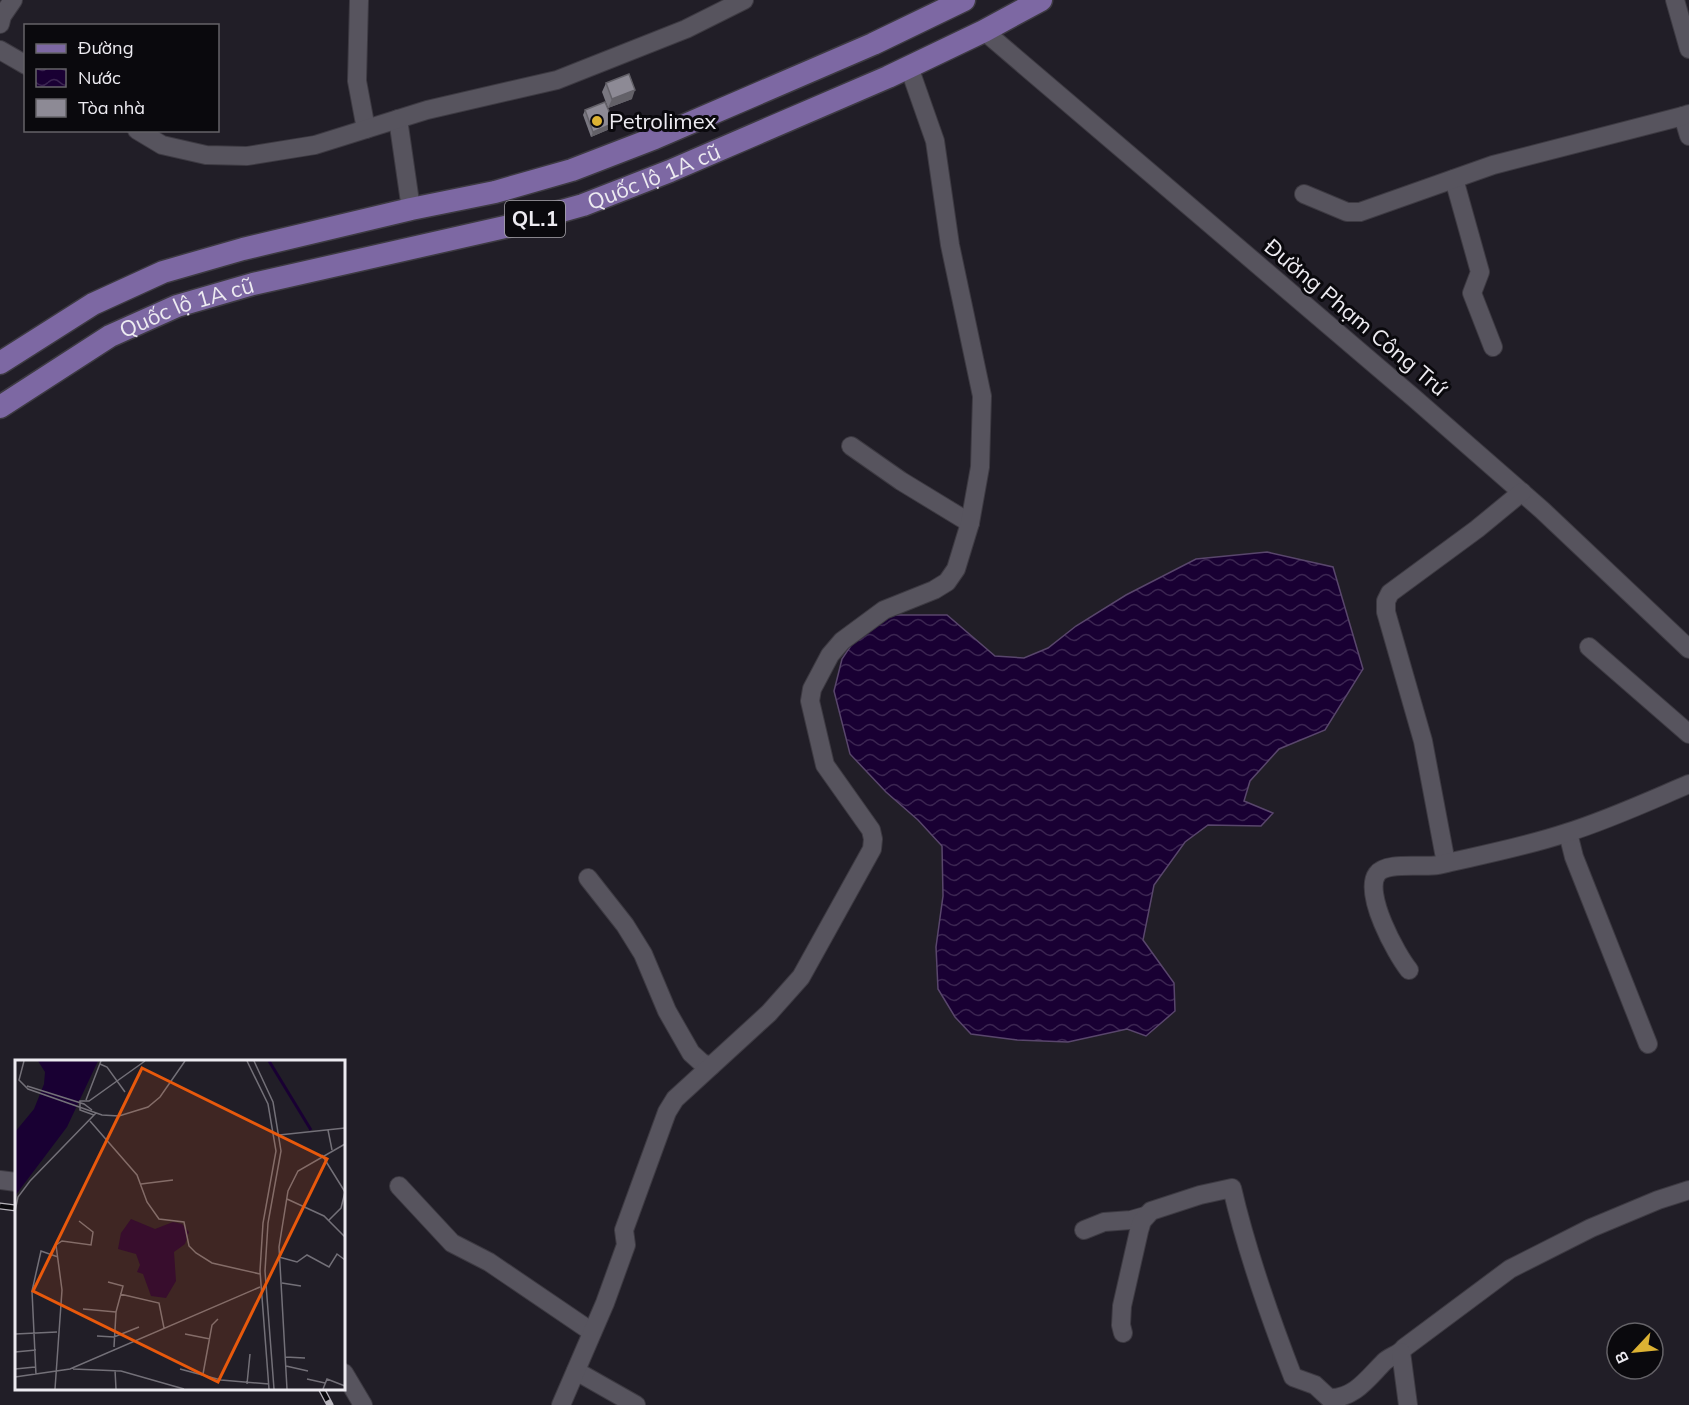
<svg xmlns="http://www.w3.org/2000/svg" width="1689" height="1405" font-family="Mulish,sans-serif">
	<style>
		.water { fill: url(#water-waves); stroke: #59466c; stroke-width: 1.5 }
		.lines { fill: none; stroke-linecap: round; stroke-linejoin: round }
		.minor-casing { stroke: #3d3a42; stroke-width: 20 }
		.major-casing { stroke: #3d3a42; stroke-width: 25 }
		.minor { stroke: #57545e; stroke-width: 18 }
		.major { stroke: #7d68a3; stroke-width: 22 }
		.rail-casing { stroke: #b6b3ba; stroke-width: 7 }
		.rail { stroke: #0a090d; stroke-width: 4.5; stroke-dasharray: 14; stroke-linecap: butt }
		.wall { fill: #797780 }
		.shaded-wall { fill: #636168 }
		.building { fill: #8d8a95; stroke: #636168; stroke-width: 1.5 }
		.poi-dot { fill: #dcb233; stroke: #0a090d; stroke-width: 2 }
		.labels { text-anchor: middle; stroke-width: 6; stroke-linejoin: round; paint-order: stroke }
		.shield { fill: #0a090d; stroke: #a9a7ad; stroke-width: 1.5 }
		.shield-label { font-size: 21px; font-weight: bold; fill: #edebf1 }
		.poi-label { font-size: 22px; fill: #edebf1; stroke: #0a090d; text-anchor: start }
		.street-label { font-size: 22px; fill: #edebf1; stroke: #0a090d }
		.inset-river { fill: none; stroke: #190033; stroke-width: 3 }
		.inset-road { fill: none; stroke: #737078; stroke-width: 1.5 }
		.view { fill: #e8590c; fill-opacity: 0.15; stroke: #e8590c; stroke-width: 3 }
		.inset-edge { fill: none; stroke: #edebf1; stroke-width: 3 }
	</style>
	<defs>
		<pattern id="water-waves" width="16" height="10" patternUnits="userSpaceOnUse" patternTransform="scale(1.5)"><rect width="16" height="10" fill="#190033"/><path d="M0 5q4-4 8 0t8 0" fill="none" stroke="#3b2551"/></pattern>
	</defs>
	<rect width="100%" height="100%" fill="#211e27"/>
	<!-- water -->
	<polygon class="water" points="1267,552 1333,567 1363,669 1325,730 1279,749 1250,781 1244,801 1273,813 1261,826 1208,825 1185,842 1154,885 1143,940 1174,983 1175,1011 1146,1036 1127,1029 1068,1042 1017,1040 971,1034 955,1017 938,989 936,947 943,896 942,846 918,820 886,792 850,754 834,691 842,659 864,626 892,615 947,615 995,656 1024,658 1048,648 1076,626 1126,595 1196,559"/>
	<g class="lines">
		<defs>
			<g id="minor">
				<polyline points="359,0 357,81 366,129"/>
				<polyline points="1675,0 1689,49"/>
				<polyline points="0,24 2,16 13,0"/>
				<polyline points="984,31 1414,398 1542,510 1689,649"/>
				<polyline points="0,50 26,65"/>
				<polyline points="1689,114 1683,116 1689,136"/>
				<polyline points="398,119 411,209"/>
				<polyline points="137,130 162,145 206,155 247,156 315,145 427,110 557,80 686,29 744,0"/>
				<polyline points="1454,179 1480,272 1472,293 1493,347"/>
				<polyline points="1304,194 1347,212 1360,212 1493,165 1683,116"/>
				<polyline points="851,446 901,481 970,523"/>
				<polyline points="1589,647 1689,734"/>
				<polyline points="1568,833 1574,857 1648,1044"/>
				<polyline points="1446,863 1423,741 1386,612 1386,601 1390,593 1477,529 1522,492"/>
				<polyline points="588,878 625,925 643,954 667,1011 691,1053 702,1063 711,1066"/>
				<path d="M1409,970c-13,-16 -46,-77 -32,-96 9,-13 46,-6 61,-9 43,-10 86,-18 128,-32 42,-13 83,-32 123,-49"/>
				<polyline points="0,1180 16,1182"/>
				<polyline points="399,1186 452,1243 489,1262 592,1332"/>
				<polyline points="1084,1230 1104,1222 1131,1220 1145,1216"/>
				<path d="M1123,1333l-2,-8 1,-19 17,-75 3,-10 9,-10 49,-16 32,-7c15,65 37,127 61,189l22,8 14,13c25,1 39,-20 55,-36 6,-6 15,-7 20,-14l106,-79 81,-41 67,-28 31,-10"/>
				<polyline points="1401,1352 1408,1405"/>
				<polyline points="576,1371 636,1405"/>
				<polyline points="344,1373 363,1405"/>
				<polyline points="561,1405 605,1303 626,1245 624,1230 667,1112 675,1099 769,1013 801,977 872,849 873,839 871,830 825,765 810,701 812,689 830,655 842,641 884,610 934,590 947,582 956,569 970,523 980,467 982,396 950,245 935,141 909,67"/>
			</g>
			<g id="major">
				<polyline points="0,363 93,304 163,272 243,249 411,209 495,192 572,170 655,138 873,44 964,0"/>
				<path id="s1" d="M0,407l110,-71 67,-30 76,-22 252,-57 78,-22 87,-34 218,-94 96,-46 57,-31"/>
			</g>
		</defs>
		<!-- minor casing -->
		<use href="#minor" class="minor-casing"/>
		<!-- major casing -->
		<use href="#major" class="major-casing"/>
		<!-- minor -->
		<use href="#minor" class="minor"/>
		<!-- major -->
		<use href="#major" class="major"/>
		<defs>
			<g id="rail">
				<polyline points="0,1206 16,1208"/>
				<polyline points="321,1388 330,1405"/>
			</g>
		</defs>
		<!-- rail casing -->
		<use href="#rail" class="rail-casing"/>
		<!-- rail -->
		<use href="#rail" class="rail"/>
	</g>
	<!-- wall -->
	<g class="wall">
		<polygon points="606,83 632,99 608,108 602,92"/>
		<polygon points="585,110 614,123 612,128 591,137 583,115"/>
	</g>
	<!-- shaded-wall -->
	<g class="shaded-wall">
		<polygon points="635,90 632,99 608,108 612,99"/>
		<polygon points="614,123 612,128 591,137 593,132"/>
	</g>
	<!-- building -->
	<g class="building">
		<polygon points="629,74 635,90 612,99 606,83"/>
		<polygon points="605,102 614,123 593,132 585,110"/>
	</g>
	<!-- markers -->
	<circle class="poi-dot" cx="597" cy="121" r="6"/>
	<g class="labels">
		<!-- shield labels -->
		<rect class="shield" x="505" y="201" width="60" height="36" rx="4.5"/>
		<g class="shield-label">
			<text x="535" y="226">QL.1</text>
		</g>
		<!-- poi labels -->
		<g class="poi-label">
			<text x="609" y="129">Petrolimex</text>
		</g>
		<!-- street labels -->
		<g class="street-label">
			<text dy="8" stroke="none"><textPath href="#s1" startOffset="699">Quốc lộ 1A cũ</textPath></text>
			<text dy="8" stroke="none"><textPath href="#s1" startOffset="213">Quốc lộ 1A cũ</textPath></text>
			<text transform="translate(1356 317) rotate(40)" y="8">Đường Phạm Công Trứ</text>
		</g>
	</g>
	<!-- overview -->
	<g transform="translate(15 1060)">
		<rect width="330" height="330" fill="#211e27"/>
		<path d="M23,1h60l-31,66 -52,69v-64l19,-23 10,-25 1,-12zM116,159l24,10 18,-7 9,2 7,8 -4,12 -11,8 2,29 -10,17 -15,-2 -8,-22 -6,-2 3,-7 -4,-11 -18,-5 3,-16z" fill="#190033"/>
		<path class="inset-river" d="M254,1l42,69"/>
		<path class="inset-road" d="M9,1l-5,19 9,9 74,26 17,1 29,-9 12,-10 25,-36M232,1l21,43 8,47 -13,72 -3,48 9,118M239,1l19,41 8,49 -13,72 -3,48 9,118M85,4l7,3 18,25M12,26l57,18 8,6M71,40l15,-39M79,55l-14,-5v-9h9l56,-40M75,61l47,54 10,27 12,17 25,3 5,24 7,7 16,10 48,11M313,70l4,20M264,75l66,-7M307,95l23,37M126,124l32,-4M272,139l37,17 21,21M0,151l3,-14 12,-16 66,-68M313,161l13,-13 4,-16M264,197l18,5 10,-7 22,12 8,-13 8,6M93,222l15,4 -7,26 -2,35M267,223l19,3M105,234l39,9 5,25M68,249l33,3M0,274l42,-2M170,274l25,5M82,276l17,1 25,-10M0,292l21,-2M270,297l20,1M271,306l22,5M0,309l20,-2M58,309l48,2 63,18M165,309l41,11 48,4M100,310l1,19M188,314l9,-49 6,-6M21,315l-4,-84 9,-40 17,6M0,317l55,-8 190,-82M292,319l18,4M232,324l3,-30M40,329l7,-99 -6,-45 6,-4 29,4 2,-13 -14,-11M272,329l-8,-142 9,-56 10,-20 47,-27M308,329l4,-10 18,7"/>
		<path class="view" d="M127,8l185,91 -109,223 -185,-91z"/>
		<rect width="330" height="330" class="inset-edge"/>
	</g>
	<!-- legend -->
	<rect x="24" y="24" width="195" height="108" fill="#0a090d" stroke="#656368" stroke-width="1.5"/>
	<rect x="36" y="44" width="30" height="9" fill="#7d68a3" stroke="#656368" stroke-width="1.5"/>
	<text x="78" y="54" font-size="18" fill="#edebf1">Đường</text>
	<rect x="36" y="69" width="30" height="18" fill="url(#water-waves)" stroke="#656368" stroke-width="1.5"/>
	<text x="78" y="84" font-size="18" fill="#edebf1">Nước</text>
	<rect x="36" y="99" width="30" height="18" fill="#8d8a95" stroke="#656368" stroke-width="1.5"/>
	<text x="78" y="114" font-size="18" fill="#edebf1">Tòa nhà</text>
	<!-- north arrow -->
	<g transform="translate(1635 1351) rotate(244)"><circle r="28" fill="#0a090d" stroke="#656368" stroke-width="1.5"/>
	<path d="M0-4.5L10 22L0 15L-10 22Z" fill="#dcb233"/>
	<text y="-9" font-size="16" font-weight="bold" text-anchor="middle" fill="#edebf1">B</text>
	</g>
</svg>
